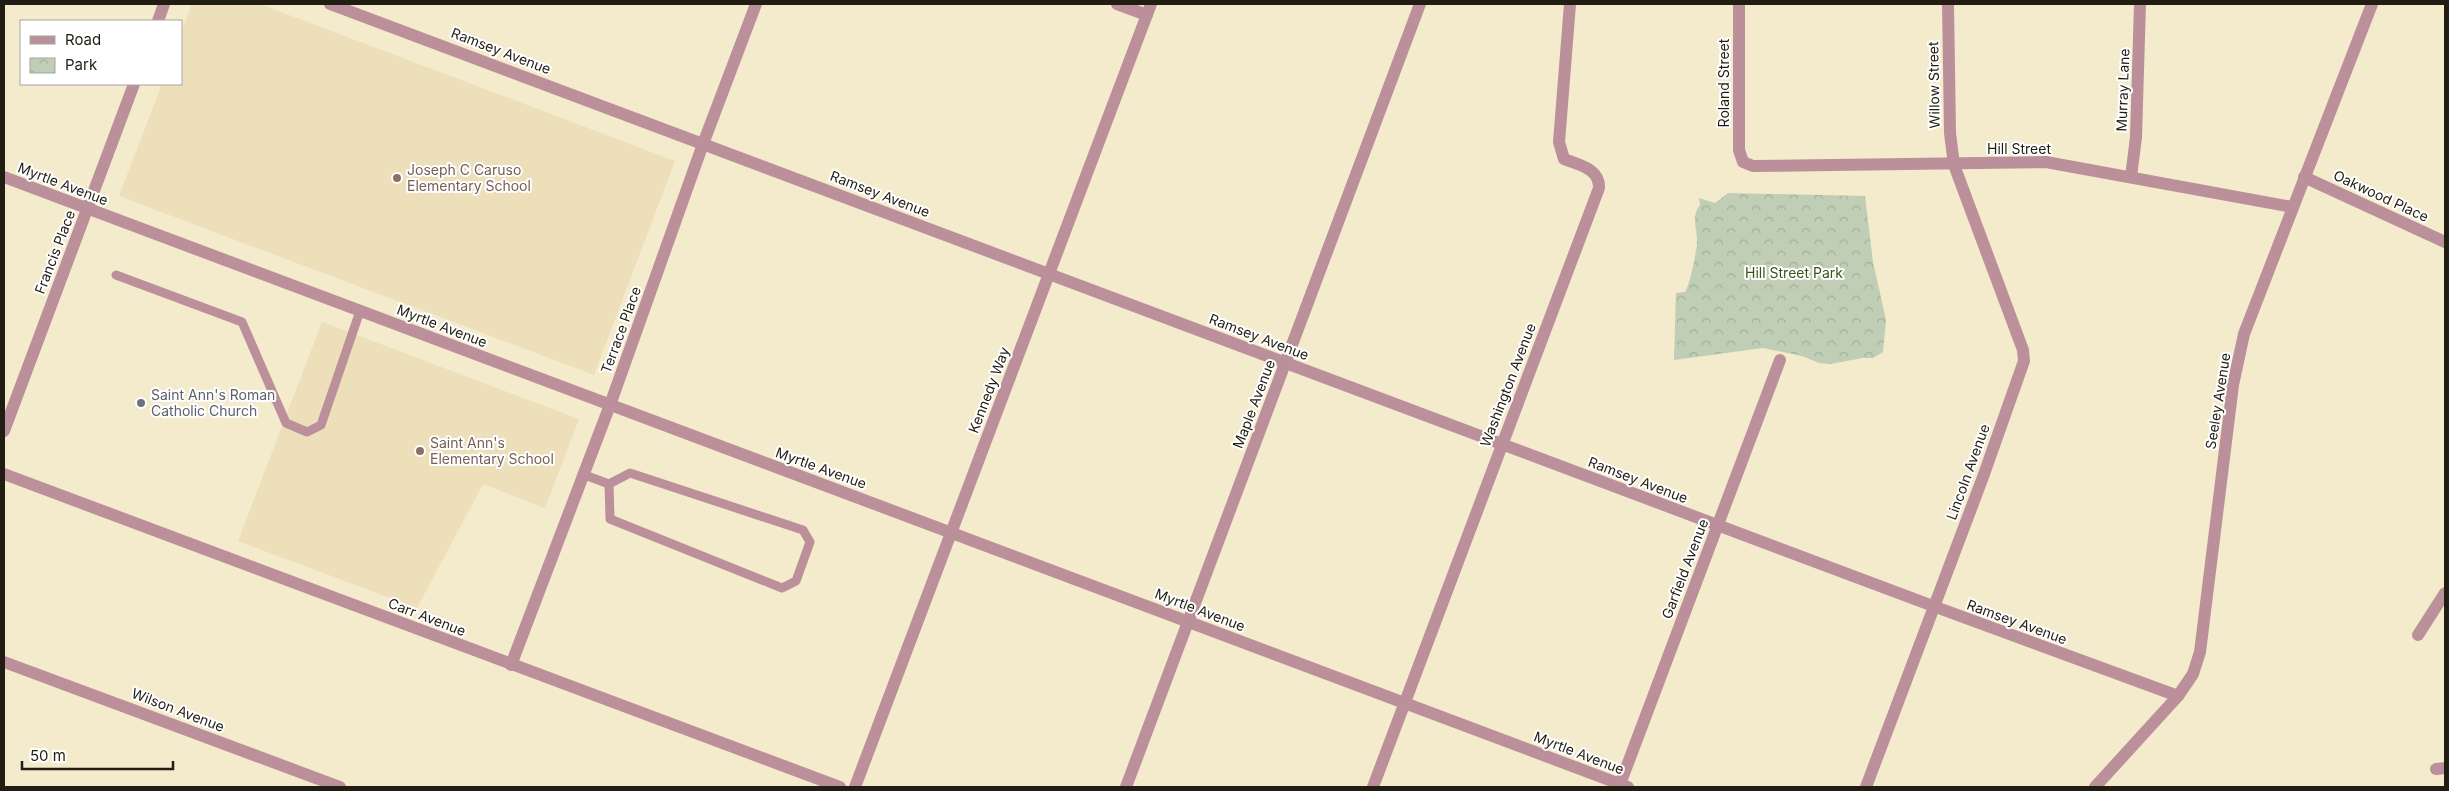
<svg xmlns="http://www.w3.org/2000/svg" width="2449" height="791" font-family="Inter,sans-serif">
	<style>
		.built { fill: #ecdfba }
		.park { fill: url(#park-crowns) }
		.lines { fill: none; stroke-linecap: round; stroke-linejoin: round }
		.service { stroke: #bc909b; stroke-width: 9 }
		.minor { stroke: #bc909b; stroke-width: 12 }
		.tertiary { stroke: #bc909b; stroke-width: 12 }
		.education-dot { fill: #8d6e63; stroke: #fff; stroke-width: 2 }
		.worship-dot { fill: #6b7280; stroke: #fff; stroke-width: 2 }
		.labels { text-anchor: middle; stroke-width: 4; stroke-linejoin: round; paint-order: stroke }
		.street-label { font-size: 14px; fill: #211d12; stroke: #fff }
		.education-label { font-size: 14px; fill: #785e54; stroke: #fff; text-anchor: start }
		.park-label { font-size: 14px; fill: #375418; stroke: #fff }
		.worship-label { font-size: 14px; fill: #5b616d; stroke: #fff; text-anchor: start }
	</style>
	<defs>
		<pattern id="park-crowns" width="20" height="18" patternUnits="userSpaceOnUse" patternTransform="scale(1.25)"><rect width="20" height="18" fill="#bfceb4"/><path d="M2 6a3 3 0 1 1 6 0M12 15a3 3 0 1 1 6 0" fill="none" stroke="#a4b09a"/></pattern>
	</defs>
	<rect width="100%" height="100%" fill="#f4eacc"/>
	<!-- built -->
	<g class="built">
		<polygon points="192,4 260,4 675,161 594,375 119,196 162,84 181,84 181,32"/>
		<polygon points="322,322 579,419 545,508 483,484 417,608 238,541"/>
	</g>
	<!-- park -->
	<path class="park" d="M1728,193l137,3 8,66 13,58 -3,32 -10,6h-10l-33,6 -11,-1 -17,-7 -39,-8 -89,12 2,-67 9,-1c4,-4 12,-42 12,-49 1,-15 -7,-25 3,-38l-1,-7 16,5z"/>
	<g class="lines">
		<!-- service -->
		<g class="service">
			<polyline points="116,275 242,322 286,423 307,432 321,425 360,311"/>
			<polygon points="630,473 803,530 810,542 796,581 782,588 610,519 609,484"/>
			<polyline points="582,474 609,484"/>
		</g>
		<!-- minor -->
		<g class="minor">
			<polyline points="330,4 1933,606 2178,696"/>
			<polyline points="1117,4 1147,15"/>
			<polyline points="1739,4 1739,150 1743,162 1753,166 2046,162 2292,207"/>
			<polyline points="158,21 164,4"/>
			<polyline points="4,177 1628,787"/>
			<polyline points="2131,177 2136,137 2140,4"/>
			<polyline points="2304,177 2445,242"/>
			<polyline points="4,431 134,84"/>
			<polyline points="2418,635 2445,593"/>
			<polyline points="4,662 340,787"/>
			<polyline points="511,665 610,405 703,144 756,4"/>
			<polyline points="2436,769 2445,768"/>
			<polyline points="855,787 1151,4"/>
			<polyline points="1126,787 1420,4"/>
			<path d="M1373,787l226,-599c1,-20 -21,-23 -35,-29l-5,-17 11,-138"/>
			<polyline points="1619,787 1780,360"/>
			<polyline points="1866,787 1983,477 2024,361 2023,350 1954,165 1950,133 1948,4"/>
			<polyline points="2095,787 2178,696 2193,674 2200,652 2233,385 2244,334 2372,4"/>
		</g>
		<!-- tertiary -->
		<polyline class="tertiary" points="4,474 840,787"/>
	</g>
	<!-- markers -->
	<g class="education-dot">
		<circle cx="397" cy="178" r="5"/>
		<circle cx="420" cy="451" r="5"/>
	</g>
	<circle class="worship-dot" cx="141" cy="403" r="5"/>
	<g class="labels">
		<!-- street labels -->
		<g class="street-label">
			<text transform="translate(501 51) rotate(21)" y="5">Ramsey Avenue</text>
			<text transform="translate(1724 83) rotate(-90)" y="5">Roland Street</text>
			<text transform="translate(1934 85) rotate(-91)" y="5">Willow Street</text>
			<text transform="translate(2123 90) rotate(-88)" y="5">Murray Lane</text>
			<text x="2019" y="154">Hill Street</text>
			<text transform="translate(63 184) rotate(21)" y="5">Myrtle Avenue</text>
			<text transform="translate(880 194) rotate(21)" y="5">Ramsey Avenue</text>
			<text transform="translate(2381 196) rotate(25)" y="5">Oakwood Place</text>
			<text transform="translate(55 252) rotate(-69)" y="5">Francis Place</text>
			<text transform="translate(442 326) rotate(21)" y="5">Myrtle Avenue</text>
			<text transform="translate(621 330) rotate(-70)" y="5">Terrace Place</text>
			<text transform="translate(1259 337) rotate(21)" y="5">Ramsey Avenue</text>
			<text transform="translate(1508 385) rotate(-69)" y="5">Washington Avenue</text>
			<text transform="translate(989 390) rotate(-69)" y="5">Kennedy Way</text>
			<text transform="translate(2218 401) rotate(-81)" y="5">Seeley Avenue</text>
			<text transform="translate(1254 404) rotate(-69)" y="5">Maple Avenue</text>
			<text transform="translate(821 468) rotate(20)" y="5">Myrtle Avenue</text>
			<text transform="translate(1968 472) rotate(-70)" y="5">Lincoln Avenue</text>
			<text transform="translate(1638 480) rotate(21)" y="5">Ramsey Avenue</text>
			<text transform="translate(1685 569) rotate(-69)" y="5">Garfield Avenue</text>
			<text transform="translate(1200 610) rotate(21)" y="5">Myrtle Avenue</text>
			<text transform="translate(427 617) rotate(21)" y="5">Carr Avenue</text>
			<text transform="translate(2017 622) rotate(20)" y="5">Ramsey Avenue</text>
			<text transform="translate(178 710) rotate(21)" y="5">Wilson Avenue</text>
			<text transform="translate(1579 753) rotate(21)" y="5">Myrtle Avenue</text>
		</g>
		<!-- education labels -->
		<g class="education-label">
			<text x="407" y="175">Joseph C Caruso<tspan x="407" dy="16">Elementary School</tspan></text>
			<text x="430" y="448">Saint Ann's<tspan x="430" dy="16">Elementary School</tspan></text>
		</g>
		<!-- park labels -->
		<g class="park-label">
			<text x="1794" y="278">Hill Street Park</text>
		</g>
		<!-- worship labels -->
		<g class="worship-label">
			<text x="151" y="400">Saint Ann's Roman<tspan x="151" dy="16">Catholic Church</tspan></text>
		</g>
	</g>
	<!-- border -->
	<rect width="2449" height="791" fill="none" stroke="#211d12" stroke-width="10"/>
	<!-- legend -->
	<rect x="20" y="20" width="162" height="65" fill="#ffffff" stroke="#a6a5a0"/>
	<rect x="30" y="36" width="25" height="8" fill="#bc909b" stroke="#a6a5a0"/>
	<text x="65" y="45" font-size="15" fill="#211d12">Road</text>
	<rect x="30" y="58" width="25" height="15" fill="url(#park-crowns)" stroke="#a6a5a0"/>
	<text x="65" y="70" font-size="15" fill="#211d12">Park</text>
	<!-- scale -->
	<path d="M22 761v8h151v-8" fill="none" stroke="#211d12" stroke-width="2.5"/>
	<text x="30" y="761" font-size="15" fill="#211d12" stroke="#ffffff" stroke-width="4" paint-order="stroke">50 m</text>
</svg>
